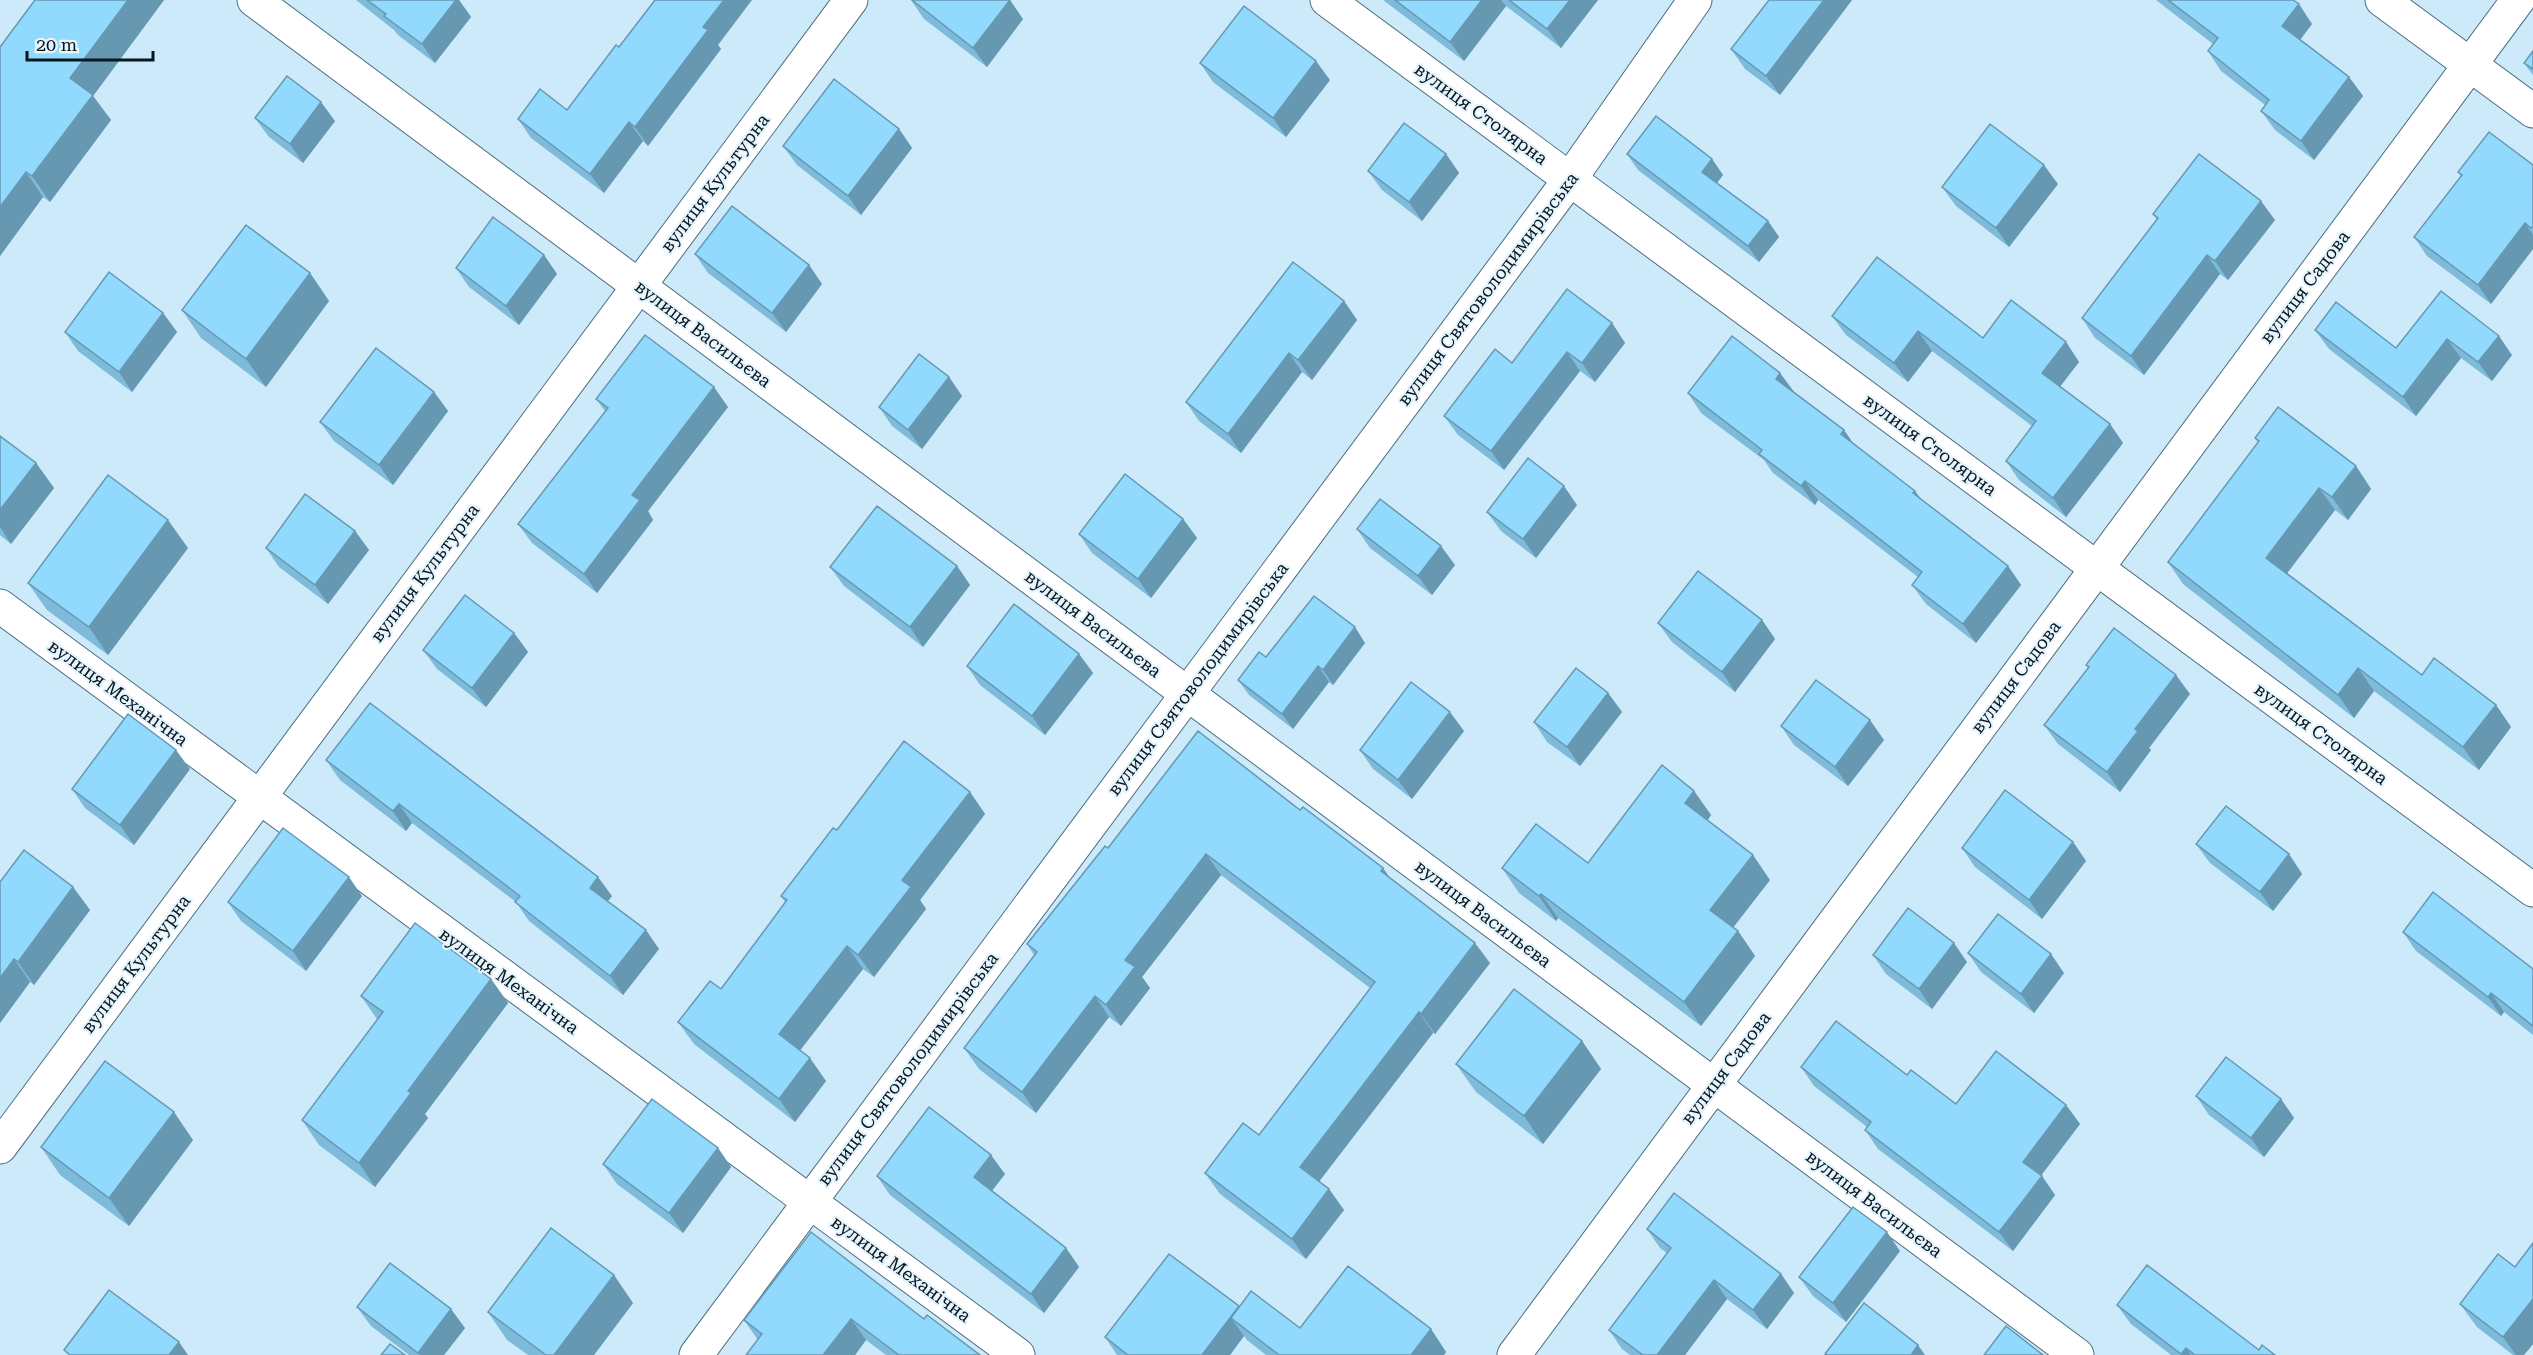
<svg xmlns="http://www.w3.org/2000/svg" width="2533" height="1355" font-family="'Roboto Serif',serif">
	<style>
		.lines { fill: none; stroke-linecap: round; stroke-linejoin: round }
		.minor-casing { stroke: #4c6e80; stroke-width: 35 }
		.minor { stroke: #fff; stroke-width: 33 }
		.wall { fill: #7ebbda }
		.shaded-wall { fill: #6698b2 }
		.building { fill: #92d9fe; stroke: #6698b2; stroke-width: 1.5 }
		.labels { text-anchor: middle; stroke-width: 4.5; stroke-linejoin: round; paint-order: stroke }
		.street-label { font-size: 18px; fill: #08161d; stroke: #e6f5fd }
	</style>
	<rect width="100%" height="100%" fill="#cceafa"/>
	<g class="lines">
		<defs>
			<g id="minor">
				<polyline points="254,0 2077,1355"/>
				<polyline points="1327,0 2533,890"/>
				<polyline points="2382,0 2533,111"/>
				<polyline points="0,606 1018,1355"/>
				<polyline points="0,1147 851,0"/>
				<polyline points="696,1355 1570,179 1695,0"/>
				<polyline points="1514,1355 2518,0"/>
			</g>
		</defs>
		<!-- minor casing -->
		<use href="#minor" class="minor-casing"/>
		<!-- minor -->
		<use href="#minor" class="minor"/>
	</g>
	<!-- wall -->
	<g class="wall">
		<polygon points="35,0 164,0 93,96 111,120 50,202 43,197 0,256 0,47"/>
		<polygon points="356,0 459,0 471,17 435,63 398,35 394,30"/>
		<polygon points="911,0 1023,19 987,67 924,19"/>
		<polygon points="1383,0 1598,0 1561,48 1506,6 1464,61"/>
		<polygon points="1769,0 1852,0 1780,95 1745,69 1731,49"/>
		<polygon points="2156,0 2293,0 2312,24 2300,40 2349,77 2363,96 2314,160 2275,130 2261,111 2265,105 2221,71 2208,51 2213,44"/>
		<polygon points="718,45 721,49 648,146 643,141 604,193 531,138 518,119 567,110 619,47"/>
		<polygon points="2533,51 2533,75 2524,63"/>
		<polygon points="1200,63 1330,80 1286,137 1213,82"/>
		<polygon points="255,118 335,121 303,163 269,137"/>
		<polygon points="899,129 912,148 861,215 797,165 783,146"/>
		<polygon points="1446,154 1459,173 1422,221 1382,190 1368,171"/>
		<polygon points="1627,154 1712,159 1723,175 1717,183 1768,221 1779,237 1759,262 1638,170"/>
		<polygon points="2533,165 2533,249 2491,304 2427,256 2414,237 2461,176 2458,172"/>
		<polygon points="2058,184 2009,247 1956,206 1942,187"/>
		<polygon points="2153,214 2275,220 2228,280 2220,274 2144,375 2095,338 2082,318 2157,220"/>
		<polygon points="695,254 809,265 822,284 786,332 708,273"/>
		<polygon points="544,255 557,274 519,325 469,287 456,268"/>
		<polygon points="310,273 329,301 266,387 201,338 182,310"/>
		<polygon points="2441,291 2512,355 2492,381 2461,358 2416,416 2329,349 2315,330 2396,348"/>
		<polygon points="1344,301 1357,320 1312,380 1302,372 1241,453 1199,421 1186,402"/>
		<polygon points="163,313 177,332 132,392 78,351 65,332"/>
		<polygon points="1832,316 1983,338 2066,342 2079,362 2060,386 2110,424 2123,443 2066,517 2019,480 2006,461 2032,426 1932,351 1908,382 1846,335"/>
		<polygon points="1612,323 1625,343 1595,382 1580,371 1504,470 1458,435 1444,416 1512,363"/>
		<polygon points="1780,373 1794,392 1844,430 1852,442 1921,500 2008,566 2021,585 1976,643 1926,604 1912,585 1918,577 1818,500 1815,505 1773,473 1764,460 1701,413 1688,393"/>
		<polygon points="949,377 962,396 922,449 892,426 879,407"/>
		<polygon points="434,392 448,411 393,485 334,441 320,422"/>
		<polygon points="596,399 728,407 648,511 653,520 597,593 532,543 518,524 605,411"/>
		<polygon points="0,436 36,463 54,488 11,544 0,535"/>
		<polygon points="2255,438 2356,466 2371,489 2348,520 2335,510 2287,573 2422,675 2496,705 2511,727 2479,770 2374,691 2354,718 2183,584 2168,562 2258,443"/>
		<polygon points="1577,505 1536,558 1501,531 1487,512"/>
		<polygon points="1183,519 1197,538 1151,598 1092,553 1079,534"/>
		<polygon points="1357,529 1455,565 1432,595 1370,548"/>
		<polygon points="355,531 369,550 328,604 279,567 266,548"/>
		<polygon points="188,548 108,655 47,610 28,583"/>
		<polygon points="957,566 970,585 923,647 844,586 830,567"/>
		<polygon points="1762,620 1775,639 1735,692 1672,642 1658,623"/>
		<polygon points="514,633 528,652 486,707 437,669 423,650"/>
		<polygon points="1365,643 1333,685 1329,682 1293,729 1249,695 1238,680"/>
		<polygon points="1079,654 1093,673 1045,735 980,685 967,666"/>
		<polygon points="2086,665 2190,694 2149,748 2151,750 2120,792 2058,744 2044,725 2088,668"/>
		<polygon points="1608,693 1622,712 1580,766 1547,742 1534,722"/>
		<polygon points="1781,726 1884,740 1848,786 1794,745"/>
		<polygon points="1464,731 1412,799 1373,769 1360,750"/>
		<polygon points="326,760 612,896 607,902 659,949 623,995 529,921 516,902 412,823 406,831 340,780"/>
		<polygon points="190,769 134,845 85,808 72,789"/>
		<polygon points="1694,791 1711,815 1707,821 1770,880 1733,928 1738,931 1755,956 1701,1026 1558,918 1556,921 1519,893 1502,868 1588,863"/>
		<polygon points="970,792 985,814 920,900 926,909 874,977 863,969 800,1050 826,1081 795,1122 694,1044 678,1022 721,989 785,902 781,896 837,830"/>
		<polygon points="1300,810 1389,877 1490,963 1435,1034 1433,1033 1319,1181 1329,1189 1344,1210 1306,1259 1220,1194 1205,1173 1259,1135 1370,988 1221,875 1142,977 1150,988 1121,1026 1109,1017 1036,1113 979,1069 964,1048 1034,955 1027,944 1108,848"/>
		<polygon points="2073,842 2086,861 2042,919 1975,867 1962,848"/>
		<polygon points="2196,844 2289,854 2302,874 2273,911 2210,863"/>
		<polygon points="0,882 73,887 90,910 34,985 30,982 0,1023"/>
		<polygon points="362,896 306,971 241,921 228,902"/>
		<polygon points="2403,932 2533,969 2533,1035 2504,1012 2501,1016 2416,951"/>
		<polygon points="1968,953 2064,973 2034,1013 1981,972"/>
		<polygon points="1873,955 1967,962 1932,1009 1886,974"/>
		<polygon points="491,979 508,1003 425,1114 428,1118 375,1187 319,1145 302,1120 377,1019 361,996"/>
		<polygon points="1582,1041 1601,1069 1543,1144 1476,1092 1456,1064"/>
		<polygon points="1801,1067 1907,1075 1956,1104 2066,1105 2080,1124 2041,1175 2055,1195 2013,1251 1878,1149 1865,1130 1867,1127 1814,1086"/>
		<polygon points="2196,1096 2281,1099 2294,1118 2264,1157 2209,1115"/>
		<polygon points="193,1140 129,1226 60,1175 41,1147"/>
		<polygon points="718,1148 731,1167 683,1233 617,1184 603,1164"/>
		<polygon points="1005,1174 992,1191 1066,1248 1079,1267 1044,1313 890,1195 877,1176"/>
		<polygon points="1647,1229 1781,1274 1794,1293 1767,1329 1727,1299 1685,1355 1630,1355 1622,1349 1609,1330 1667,1253 1660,1248"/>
		<polygon points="2533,1243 2533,1344 2524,1355 2513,1355 2477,1327 2460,1304 2515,1267"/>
		<polygon points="1900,1251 1846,1322 1813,1296 1799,1277"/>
		<polygon points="633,1303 594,1355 528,1355 507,1340 488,1312"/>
		<polygon points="2117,1305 2259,1350 2275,1355 2171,1355 2131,1324"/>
		<polygon points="357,1307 465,1328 444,1355 409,1355 371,1326"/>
		<polygon points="1239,1307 1300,1328 1431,1329 1446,1352 1444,1355 1266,1355 1247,1340 1244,1336 1230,1355 1117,1355 1105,1337"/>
		<polygon points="924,1319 980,1355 886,1355 866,1340 855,1355 746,1355 758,1340 744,1320"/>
	</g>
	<!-- shaded-wall -->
	<g class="shaded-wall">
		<polygon points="128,0 164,0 93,96 111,120 50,202 32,176 70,78"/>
		<polygon points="456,0 459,0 471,17 435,63 422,44"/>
		<polygon points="724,0 752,0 718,45 721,49 648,146 635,127 703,27"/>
		<polygon points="1010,0 1023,19 987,67 973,48"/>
		<polygon points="1482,0 1501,0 1506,6 1464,61 1450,42"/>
		<polygon points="1570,0 1598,0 1561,48 1547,29"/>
		<polygon points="1824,0 1852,0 1780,95 1766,76"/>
		<polygon points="2299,4 2312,24 2296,45 2282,26"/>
		<polygon points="1316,61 1330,80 1286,137 1273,118"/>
		<polygon points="2349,77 2363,96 2314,160 2301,141"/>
		<polygon points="321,102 335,121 303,163 290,144"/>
		<polygon points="629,122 643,141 604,193 590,174"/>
		<polygon points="899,129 912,148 861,215 848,196"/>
		<polygon points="1446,154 1459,173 1422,221 1409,202"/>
		<polygon points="1712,159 1723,175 1713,188 1702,172"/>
		<polygon points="2044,165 2058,184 2009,247 1996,228"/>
		<polygon points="26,172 43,197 0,256 0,207"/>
		<polygon points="2261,201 2275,220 2228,280 2215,261"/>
		<polygon points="1768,221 1779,237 1759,262 1748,246"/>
		<polygon points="2525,223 2533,235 2533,249 2491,304 2478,285"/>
		<polygon points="544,255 557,274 519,325 506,306"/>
		<polygon points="2207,255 2220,274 2144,375 2131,356"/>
		<polygon points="809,265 822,284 786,332 772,313"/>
		<polygon points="310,273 329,301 266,387 246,359"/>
		<polygon points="1344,301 1357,320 1312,380 1298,360"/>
		<polygon points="163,313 177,332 132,392 119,372"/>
		<polygon points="1612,323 1625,343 1595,382 1582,363"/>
		<polygon points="1918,331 1932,351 1908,382 1894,363"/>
		<polygon points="2499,336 2512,355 2492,381 2478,362"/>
		<polygon points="2447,339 2461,358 2416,416 2403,397"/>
		<polygon points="2066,342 2079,362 2056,392 2042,373"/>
		<polygon points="1567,352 1580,371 1504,470 1491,451"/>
		<polygon points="1289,353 1302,372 1241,453 1228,434"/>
		<polygon points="1780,373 1794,392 1776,379"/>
		<polygon points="949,377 962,396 922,449 908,430"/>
		<polygon points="714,387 728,407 648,511 653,520 597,593 584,574 632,495"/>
		<polygon points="434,392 448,411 393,485 379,465"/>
		<polygon points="2110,424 2123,443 2066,517 2053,498"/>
		<polygon points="1844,430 1857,449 1841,434"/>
		<polygon points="36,463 54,488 11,544 0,527 0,510"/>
		<polygon points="2356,466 2371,489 2348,520 2332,497"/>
		<polygon points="1805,481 1818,500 1815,505 1801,486"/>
		<polygon points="1564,486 1577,505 1536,558 1523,539"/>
		<polygon points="2319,488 2335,510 2282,580 2266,558"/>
		<polygon points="1915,491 1929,510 1913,493"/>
		<polygon points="1183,519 1197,538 1151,598 1138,579"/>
		<polygon points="168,520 188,548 108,655 89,627"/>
		<polygon points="355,531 369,550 328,604 315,585"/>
		<polygon points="1441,546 1455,565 1432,595 1418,576"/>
		<polygon points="957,566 970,585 923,647 910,627"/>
		<polygon points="2008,566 2021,585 1976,643 1963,624"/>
		<polygon points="1762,620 1775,639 1735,692 1722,672"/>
		<polygon points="1355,627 1365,643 1333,685 1323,670"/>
		<polygon points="514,633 528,652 486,707 472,688"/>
		<polygon points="1079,654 1093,673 1045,735 1032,716"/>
		<polygon points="1318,666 1329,682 1293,729 1282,714"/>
		<polygon points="2358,668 2374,691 2354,718 2338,695"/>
		<polygon points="2176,675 2190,694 2149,748 2151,750 2120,792 2107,772 2135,729"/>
		<polygon points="1608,693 1622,712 1580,766 1567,747"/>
		<polygon points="2496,705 2511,727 2479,770 2463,747"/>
		<polygon points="1450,712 1464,731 1412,799 1398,780"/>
		<polygon points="1870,720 1884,740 1848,786 1835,767"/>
		<polygon points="176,750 190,769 134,845 120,825"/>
		<polygon points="1694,791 1711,815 1702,828 1685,803"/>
		<polygon points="970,792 985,814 920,900 926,909 874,977 858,955 902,880"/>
		<polygon points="399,804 412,823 406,831 393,811"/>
		<polygon points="2073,842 2086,861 2042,919 2029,900"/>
		<polygon points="1206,854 1221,875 1142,977 1150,988 1121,1026 1106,1005 1125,960"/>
		<polygon points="2289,854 2302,874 2273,911 2260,892"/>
		<polygon points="1753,855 1770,880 1727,935 1710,910"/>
		<polygon points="1383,868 1398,889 1381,871"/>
		<polygon points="349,877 362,896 306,971 293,951"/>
		<polygon points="598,877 612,896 603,907 590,888"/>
		<polygon points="73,887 90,910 34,985 18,962"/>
		<polygon points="1541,894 1558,918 1556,921 1539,896"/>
		<polygon points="646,930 659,949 623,995 610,976"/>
		<polygon points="1738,931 1755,956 1701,1026 1684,1002"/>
		<polygon points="1475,943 1490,963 1435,1034 1421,1014"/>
		<polygon points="1954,943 1967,962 1932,1009 1919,989"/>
		<polygon points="847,946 863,969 795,1057 779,1034"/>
		<polygon points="2051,954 2064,973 2034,1013 2021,994"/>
		<polygon points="14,959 30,982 0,1023 0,978"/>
		<polygon points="491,979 508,1003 425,1114 428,1118 375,1187 359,1163 408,1091"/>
		<polygon points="2491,993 2504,1012 2501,1016 2488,997"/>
		<polygon points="1095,996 1109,1017 1036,1113 1022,1092"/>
		<polygon points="1419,1012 1433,1033 1315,1187 1300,1167"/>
		<polygon points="1582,1041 1601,1069 1543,1144 1524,1116"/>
		<polygon points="810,1058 826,1081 795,1122 779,1099"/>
		<polygon points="2281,1099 2294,1118 2264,1157 2251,1138"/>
		<polygon points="2066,1105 2080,1124 2037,1181 2023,1162"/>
		<polygon points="174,1112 193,1140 129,1226 109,1198"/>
		<polygon points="718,1148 731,1167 683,1233 669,1213"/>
		<polygon points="991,1155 1005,1174 987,1197 974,1177"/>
		<polygon points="2042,1176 2055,1195 2013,1251 1999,1232"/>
		<polygon points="1329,1189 1344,1210 1306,1259 1292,1239"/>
		<polygon points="1887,1232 1900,1251 1846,1322 1833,1303"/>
		<polygon points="1066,1248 1079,1267 1044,1313 1031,1294"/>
		<polygon points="1781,1274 1794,1293 1767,1329 1753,1310"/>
		<polygon points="614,1275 633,1303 594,1355 554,1355"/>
		<polygon points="1714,1280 1727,1299 1685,1355 1657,1355"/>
		<polygon points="2533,1299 2533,1344 2524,1355 2516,1355 2503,1337"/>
		<polygon points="1239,1306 1231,1318 1244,1336 1230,1355 1202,1355"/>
		<polygon points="451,1309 465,1328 444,1355 420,1355 418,1353"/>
		<polygon points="851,1319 866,1340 855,1355 823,1355"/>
		<polygon points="1431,1329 1446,1352 1444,1355 1411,1355"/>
		<polygon points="179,1342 188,1355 169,1355"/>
		<polygon points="1918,1345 1925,1355 1911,1355"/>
		<polygon points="2186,1348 2191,1355 2182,1355 2181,1354"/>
	</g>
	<!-- building -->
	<g class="building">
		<polygon points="35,0 128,0 70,78 93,95 32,176 26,172 0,207 0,47"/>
		<polygon points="367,0 456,0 422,44 384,16 386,14"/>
		<polygon points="655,0 724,0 703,27 708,30 635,127 629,122 590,174 518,119 540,89 567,110 616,45 619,47"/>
		<polygon points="912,0 1010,0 973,48"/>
		<polygon points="1395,0 1482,0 1450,42"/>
		<polygon points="1509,0 1570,0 1547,29"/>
		<polygon points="1769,0 1824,0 1766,76 1731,49"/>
		<polygon points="2168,0 2293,0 2299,4 2282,26 2349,77 2301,141 2261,111 2269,100 2208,51 2218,38"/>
		<polygon points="1244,6 1316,61 1273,118 1200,63"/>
		<polygon points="2533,51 2533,69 2524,63"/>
		<polygon points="287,76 321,102 290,144 255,118"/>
		<polygon points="834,79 899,129 848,196 783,146"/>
		<polygon points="1656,116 1712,159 1702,172 1768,221 1748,246 1627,154"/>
		<polygon points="1404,123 1446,154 1409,202 1368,171"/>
		<polygon points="1990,124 2044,165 1996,228 1942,187"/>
		<polygon points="2489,132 2533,165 2533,226 2531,228 2525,223 2478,285 2414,237 2462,175 2458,172"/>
		<polygon points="2199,154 2261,201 2215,261 2207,255 2131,356 2082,318 2158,218 2153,214"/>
		<polygon points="732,206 809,265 772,313 695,254"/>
		<polygon points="493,217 544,255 506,306 456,268"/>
		<polygon points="246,225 310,273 246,359 182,310"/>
		<polygon points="1877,257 1983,338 2011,300 2066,342 2042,373 2110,424 2053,498 2006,461 2036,421 1918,331 1894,363 1832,316"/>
		<polygon points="1293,262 1344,301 1298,360 1289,353 1228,434 1186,402"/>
		<polygon points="109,272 163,313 119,372 65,332"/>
		<polygon points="1567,289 1612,323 1582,363 1567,352 1491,451 1444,416 1495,349 1512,363"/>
		<polygon points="2441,291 2499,336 2478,362 2447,339 2403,397 2315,330 2336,302 2396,348"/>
		<polygon points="645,335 714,387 632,495 640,500 584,574 518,524 608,408 596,399"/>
		<polygon points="1732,336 1780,373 1776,379 1844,430 1841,434 1915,491 1913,493 2008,566 1963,624 1912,585 1922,572 1805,481 1801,486 1759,454 1762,450 1688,393"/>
		<polygon points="376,348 434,392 379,465 320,422"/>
		<polygon points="919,354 949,377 908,430 879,407"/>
		<polygon points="2278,407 2356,466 2332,497 2319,488 2266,558 2422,675 2434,658 2496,705 2463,747 2358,668 2338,695 2168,562 2259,441 2255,438"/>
		<polygon points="0,436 36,463 0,510"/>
		<polygon points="1528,458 1564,486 1523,539 1487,512"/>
		<polygon points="1125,474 1183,519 1138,579 1079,534"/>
		<polygon points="108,475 168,520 89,627 28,583"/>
		<polygon points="305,494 355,531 315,585 266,548"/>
		<polygon points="1380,499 1441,546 1418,576 1357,529"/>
		<polygon points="877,506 957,566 910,627 830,567"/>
		<polygon points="1698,571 1762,620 1722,672 1658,623"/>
		<polygon points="465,595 514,633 472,688 423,650"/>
		<polygon points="1314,596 1355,627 1323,670 1318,666 1282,714 1238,680 1259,652 1266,657"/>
		<polygon points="1014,604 1079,654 1032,716 967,666"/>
		<polygon points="2114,628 2176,675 2135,729 2138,731 2107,772 2044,725 2089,667 2086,665"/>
		<polygon points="1576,668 1608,693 1567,747 1534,722"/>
		<polygon points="1816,680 1870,720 1835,767 1781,726"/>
		<polygon points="1411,682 1450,712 1398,780 1360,750"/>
		<polygon points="370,703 598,877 590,888 646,930 610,976 515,902 520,896 399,804 393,811 326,760"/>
		<polygon points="128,714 176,750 120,825 72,789"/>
		<polygon points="1198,731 1300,810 1303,807 1383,868 1381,871 1475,943 1421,1014 1419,1012 1300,1167 1329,1189 1292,1239 1205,1173 1243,1123 1259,1135 1375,982 1206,854 1125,960 1135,967 1106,1005 1095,996 1022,1092 964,1048 1037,952 1027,944 1105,846 1108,848"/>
		<polygon points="904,741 970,792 902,880 911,887 858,955 847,946 779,1034 810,1058 779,1099 678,1022 710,981 721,989 787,900 781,896 833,828 837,830"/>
		<polygon points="1662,765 1694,791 1685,803 1753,855 1710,910 1738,931 1684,1002 1541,894 1539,896 1502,868 1536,824 1588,863"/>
		<polygon points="2005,790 2073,842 2029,900 1962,848"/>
		<polygon points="2226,806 2289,854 2260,892 2196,844"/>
		<polygon points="283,828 349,877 293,951 228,902"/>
		<polygon points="24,850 73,887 18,962 14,959 0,978 0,882"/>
		<polygon points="2433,892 2533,969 2533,1026 2491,993 2488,997 2403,932"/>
		<polygon points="1908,908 1954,943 1919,989 1873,955"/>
		<polygon points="1998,914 2051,954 2021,994 1968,953"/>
		<polygon points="415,923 491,979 408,1091 411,1093 359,1163 302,1120 383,1012 361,996"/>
		<polygon points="1514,989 1582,1041 1524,1116 1456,1064"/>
		<polygon points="1836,1021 1907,1075 1911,1070 1956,1104 1996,1051 2066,1105 2023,1162 2042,1176 1999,1232 1865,1130 1871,1122 1801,1067"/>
		<polygon points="2226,1057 2281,1099 2251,1138 2196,1096"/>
		<polygon points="105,1061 174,1112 109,1198 41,1147"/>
		<polygon points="652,1099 718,1148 669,1213 603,1164"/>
		<polygon points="929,1107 991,1155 974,1177 1066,1248 1031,1294 877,1176"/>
		<polygon points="1674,1193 1781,1274 1753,1310 1714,1280 1657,1355 1643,1355 1609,1330 1671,1248 1647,1229"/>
		<polygon points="1853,1207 1887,1232 1833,1303 1799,1277"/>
		<polygon points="551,1228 614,1275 554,1355 546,1355 488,1312"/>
		<polygon points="811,1232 924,1319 927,1315 980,1355 899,1355 851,1319 823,1355 746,1355 762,1334 744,1320"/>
		<polygon points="2533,1243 2533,1299 2503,1337 2460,1304 2498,1254 2515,1267"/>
		<polygon points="1169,1254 1239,1306 1202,1355 1128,1355 1105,1337"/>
		<polygon points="390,1263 451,1309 418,1353 357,1307"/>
		<polygon points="2147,1265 2259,1350 2262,1345 2275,1355 2195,1355 2186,1348 2181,1354 2117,1305"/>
		<polygon points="1348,1266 1431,1329 1411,1355 1279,1355 1231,1318 1251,1291 1300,1328"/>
		<polygon points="109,1290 179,1342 169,1355 70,1355 64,1350"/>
		<polygon points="1864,1303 1918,1345 1911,1355 1827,1355 1825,1354"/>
		<polygon points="2006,1326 2043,1355 1984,1355"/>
		<polygon points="390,1344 405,1355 381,1355"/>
	</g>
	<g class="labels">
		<!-- street labels -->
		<g class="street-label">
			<text transform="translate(1481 114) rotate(36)" y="6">вулиця Столярна</text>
			<text transform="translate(715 183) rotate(-53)" y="6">вулиця Культурна</text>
			<text transform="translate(2305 287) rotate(-53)" y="6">вулиця Садова</text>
			<text transform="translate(1488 289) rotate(-53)" y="6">вулиця Святоволодимирівська</text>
			<text transform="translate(703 334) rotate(37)" y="6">вулиця Васильєва</text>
			<text transform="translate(1930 445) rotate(36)" y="6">вулиця Столярна</text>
			<text transform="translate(425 573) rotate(-53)" y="6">вулиця Культурна</text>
			<text transform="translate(1093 624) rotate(37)" y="6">вулиця Васильєва</text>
			<text transform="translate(2016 677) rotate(-53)" y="6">вулиця Садова</text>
			<text transform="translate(1198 679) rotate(-53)" y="6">вулиця Святоволодимирівська</text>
			<text transform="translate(118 693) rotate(36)" y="6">вулиця Механічна</text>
			<text transform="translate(2321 734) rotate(36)" y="6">вулиця Столярна</text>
			<text transform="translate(1483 914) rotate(37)" y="6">вулиця Васильєва</text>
			<text transform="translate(136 964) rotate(-53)" y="6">вулиця Культурна</text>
			<text transform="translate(509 981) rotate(36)" y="6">вулиця Механічна</text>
			<text transform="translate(1726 1068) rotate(-53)" y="6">вулиця Садова</text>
			<text transform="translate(908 1069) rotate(-53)" y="6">вулиця Святоволодимирівська</text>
			<text transform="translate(1874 1204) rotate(37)" y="6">вулиця Васильєва</text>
			<text transform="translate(901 1269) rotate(36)" y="6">вулиця Механічна</text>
		</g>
	</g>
	<!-- scale -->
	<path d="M27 51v9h126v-9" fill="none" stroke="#08161d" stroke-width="3"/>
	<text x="36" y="51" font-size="18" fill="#08161d" stroke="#e6f5fd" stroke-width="4.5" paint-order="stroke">20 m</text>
</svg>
